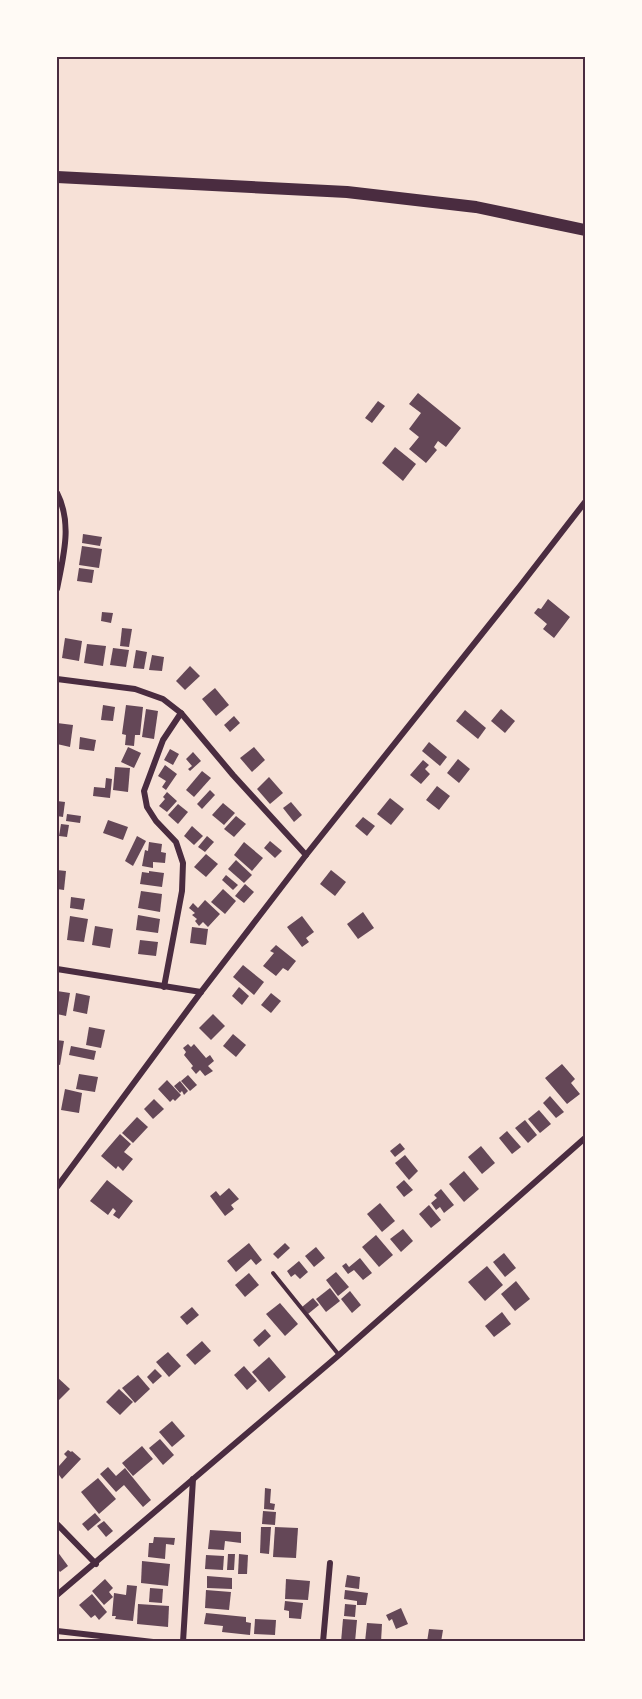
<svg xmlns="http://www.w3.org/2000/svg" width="642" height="1699" font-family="Raleway,sans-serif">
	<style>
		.building { fill: #644757 }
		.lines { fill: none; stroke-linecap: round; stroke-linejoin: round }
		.service { stroke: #4a2c40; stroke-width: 4 }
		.minor { stroke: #4a2c40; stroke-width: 6 }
		.primary { stroke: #4a2c40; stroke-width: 12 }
		.neatline { fill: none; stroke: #4a2c40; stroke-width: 2 }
	</style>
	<rect width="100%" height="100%" fill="#f7e1d7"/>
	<!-- building -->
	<g class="building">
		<polygon points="418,393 461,428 446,447 438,441 434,447 437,450 426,463 409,449 419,437 409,429 421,413 409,404"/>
		<polygon points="378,401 385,406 372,423 365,418"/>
		<polygon points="395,447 416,464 403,481 382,463"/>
		<polygon points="83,534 102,537 100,546 82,543"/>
		<polygon points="82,546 102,549 99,568 79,565"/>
		<polygon points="79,568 94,570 92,583 77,581"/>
		<polygon points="548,599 570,617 554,638 543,629 547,624 534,613 538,608 541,609"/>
		<polygon points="102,612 113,613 111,623 101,621"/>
		<polygon points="122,628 132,629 129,647 120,646"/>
		<polygon points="65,638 82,641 79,661 62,658"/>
		<polygon points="87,644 106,646 103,666 84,663"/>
		<polygon points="113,648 129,650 126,667 110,665"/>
		<polygon points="136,650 147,652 144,669 133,668"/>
		<polygon points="152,655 164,657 162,671 149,670"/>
		<polygon points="190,666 200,676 185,690 176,681"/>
		<polygon points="215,688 229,705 216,716 202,699"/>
		<polygon points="103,705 115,707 113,721 101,720"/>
		<polygon points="126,705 143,707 140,735 135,735 134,746 125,745 126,735 122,734"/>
		<polygon points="146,709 158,711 154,739 142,737"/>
		<polygon points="501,709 515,721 505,733 491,721"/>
		<polygon points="465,710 486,728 478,739 456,721"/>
		<polygon points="234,716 240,723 230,732 224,725"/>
		<polygon points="57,723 73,725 70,747 57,744"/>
		<polygon points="80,737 96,740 94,751 79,749"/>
		<polygon points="429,742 447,757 440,766 422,751"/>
		<polygon points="128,747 141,753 134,768 121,762"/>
		<polygon points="254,747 265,760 252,772 240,758"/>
		<polygon points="170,749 179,754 173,765 164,760"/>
		<polygon points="193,752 201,761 190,771 188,769 192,766 186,759"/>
		<polygon points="458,759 470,769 459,783 447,773"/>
		<polygon points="423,760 429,765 425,769 430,774 421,784 410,775"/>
		<polygon points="165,765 177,774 166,790 162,787 166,781 158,776"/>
		<polygon points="115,767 130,768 128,792 113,790"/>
		<polygon points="202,771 211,778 194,797 186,790"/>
		<polygon points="269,777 283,793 270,804 257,789"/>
		<polygon points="106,778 112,779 110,798 93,796 94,787 105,788"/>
		<polygon points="437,786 450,796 439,810 426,800"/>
		<polygon points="210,790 215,795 202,809 197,804"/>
		<polygon points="167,792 177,801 167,812 159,806 165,799 163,797"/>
		<polygon points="390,798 404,809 391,825 377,814"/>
		<polygon points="57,801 65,802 63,817 57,816"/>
		<polygon points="291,802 302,815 294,822 283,808"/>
		<polygon points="223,803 235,813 224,825 212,815"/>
		<polygon points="178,804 188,812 178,824 168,815"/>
		<polygon points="67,814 81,816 80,823 66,821"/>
		<polygon points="236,816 246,824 234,837 224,829"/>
		<polygon points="363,817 375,826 367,836 355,826"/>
		<polygon points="108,820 128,827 123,840 103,833"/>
		<polygon points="61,824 69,825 67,837 59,836"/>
		<polygon points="192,826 203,836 194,845 184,836"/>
		<polygon points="137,836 146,841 133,866 125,861"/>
		<polygon points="207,836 214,842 205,852 198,847"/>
		<polygon points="270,841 282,851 275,858 264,848"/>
		<polygon points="149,842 162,844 161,852 166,853 165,863 153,862 153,868 142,866 145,850 148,851"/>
		<polygon points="244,842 263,858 252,871 234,855"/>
		<polygon points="206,854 218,864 206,877 194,867"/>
		<polygon points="236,860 252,875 244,883 228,869"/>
		<polygon points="57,870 66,871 64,890 57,889"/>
		<polygon points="331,870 346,882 335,896 320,884"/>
		<polygon points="149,871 164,873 162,887 140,884 142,872 149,873"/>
		<polygon points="226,875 238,885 233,890 222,880"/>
		<polygon points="245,884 254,892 244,903 235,896"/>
		<polygon points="223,889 236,901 225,914 211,902"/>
		<polygon points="141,891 162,894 160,912 138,908"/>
		<polygon points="71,897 85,899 83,910 70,908"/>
		<polygon points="205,900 220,914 208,927 203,922 199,926 195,921 197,919 192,915 195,913 189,908 193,903 198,908"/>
		<polygon points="363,912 374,928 358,939 347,924"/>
		<polygon points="138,915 160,919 158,933 136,930"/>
		<polygon points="70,916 88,919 84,942 67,940"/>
		<polygon points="302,916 314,932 306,938 309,942 302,947 287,927"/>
		<polygon points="95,926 113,929 110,948 92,945"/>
		<polygon points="192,927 208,929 206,945 190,943"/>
		<polygon points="140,940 158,942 156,956 138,954"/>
		<polygon points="276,945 296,961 288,971 283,968 276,976 263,966 274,953 270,951"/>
		<polygon points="243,965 264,982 254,995 233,977"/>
		<polygon points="239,987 249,996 242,1005 232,996"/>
		<polygon points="57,991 70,993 66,1016 57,1014"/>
		<polygon points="76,993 90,996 87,1014 73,1011"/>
		<polygon points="271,993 281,1001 271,1013 261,1005"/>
		<polygon points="213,1014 225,1026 211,1040 199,1028"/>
		<polygon points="89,1027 105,1030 101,1048 86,1045"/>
		<polygon points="233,1034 246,1045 236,1057 223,1046"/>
		<polygon points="57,1040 64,1041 60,1065 57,1064"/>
		<polygon points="188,1044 191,1047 194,1044 206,1058 210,1055 214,1061 208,1066 213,1071 205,1076 200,1070 196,1074 191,1068 193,1066 184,1055 186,1052 183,1048"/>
		<polygon points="71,1046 96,1051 94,1060 69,1055"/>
		<polygon points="562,1064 575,1079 571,1083 580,1094 567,1104 545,1078"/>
		<polygon points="79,1074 98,1077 95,1092 76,1089"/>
		<polygon points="188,1075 197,1085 190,1091 181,1081"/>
		<polygon points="167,1080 181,1095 175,1101 173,1099 170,1102 158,1089"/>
		<polygon points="180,1081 188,1091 184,1095 182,1091 180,1093 174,1086"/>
		<polygon points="65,1089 82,1093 79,1113 61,1110"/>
		<polygon points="550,1096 564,1112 556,1118 543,1103"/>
		<polygon points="154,1099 164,1109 153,1119 144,1109"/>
		<polygon points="539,1110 551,1124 540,1133 528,1119"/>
		<polygon points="137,1117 148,1127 133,1143 122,1133"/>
		<polygon points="525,1120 537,1135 528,1143 515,1128"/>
		<polygon points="507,1131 521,1147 512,1154 499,1138"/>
		<polygon points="120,1134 131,1144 124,1152 133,1159 123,1171 118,1166 116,1169 101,1156"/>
		<polygon points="400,1143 405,1149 395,1157 390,1151"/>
		<polygon points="481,1146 495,1163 482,1174 468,1157"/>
		<polygon points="405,1155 418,1171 409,1180 395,1163"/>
		<polygon points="464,1171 479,1189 464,1202 449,1184"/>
		<polygon points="107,1180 133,1201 119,1219 113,1215 116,1211 113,1208 108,1215 90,1201"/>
		<polygon points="404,1180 413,1190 404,1197 396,1187"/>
		<polygon points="229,1188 239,1199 231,1205 234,1209 225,1216 210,1196 216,1191 220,1196"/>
		<polygon points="441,1189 454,1205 444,1213 440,1207 436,1210 431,1203 437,1198 434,1195"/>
		<polygon points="380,1203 395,1221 382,1232 367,1214"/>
		<polygon points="429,1205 441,1220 431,1228 419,1214"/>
		<polygon points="403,1229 413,1241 401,1252 390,1239"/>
		<polygon points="376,1235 393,1255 379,1267 362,1247"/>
		<polygon points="249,1243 262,1260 256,1265 251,1259 236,1272 227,1261"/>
		<polygon points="285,1243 290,1248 278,1259 273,1254"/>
		<polygon points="316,1247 325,1258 314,1267 305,1256"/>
		<polygon points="504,1253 516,1268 505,1277 493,1262"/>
		<polygon points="360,1258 372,1273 363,1280 354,1270 348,1274 342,1266 346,1263 349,1267"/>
		<polygon points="299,1261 308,1272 300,1279 295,1274 291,1277 287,1271"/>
		<polygon points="487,1266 503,1285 485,1301 468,1282"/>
		<polygon points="336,1272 349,1287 338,1296 326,1280"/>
		<polygon points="249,1273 259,1285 245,1297 235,1285"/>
		<polygon points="516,1281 530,1299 515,1311 501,1294"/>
		<polygon points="330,1288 340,1301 326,1312 316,1299"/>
		<polygon points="350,1291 361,1305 352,1313 341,1299"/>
		<polygon points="313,1298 319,1305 308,1314 302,1307"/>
		<polygon points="280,1303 298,1324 285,1336 266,1314"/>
		<polygon points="192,1307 199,1315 187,1325 180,1317"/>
		<polygon points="502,1312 511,1324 494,1337 485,1326"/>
		<polygon points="265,1329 271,1336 259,1347 253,1340"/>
		<polygon points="202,1341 211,1351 195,1365 186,1355"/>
		<polygon points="168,1352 181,1366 169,1377 156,1362"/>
		<polygon points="269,1357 286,1377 269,1392 252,1372"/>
		<polygon points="244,1366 257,1381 247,1390 234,1375"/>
		<polygon points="155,1369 162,1376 153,1384 147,1377"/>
		<polygon points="138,1375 150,1389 135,1403 122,1388"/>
		<polygon points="57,1377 70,1389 57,1402"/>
		<polygon points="119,1389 133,1402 120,1415 106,1402"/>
		<polygon points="172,1421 185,1436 172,1447 159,1432"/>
		<polygon points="160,1439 174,1455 163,1465 149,1448"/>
		<polygon points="142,1446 153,1459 133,1476 122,1463"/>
		<polygon points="68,1450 71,1452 72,1451 81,1459 62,1479 59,1475 57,1477 57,1464 59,1466 67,1457 64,1454"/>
		<polygon points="108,1467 116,1476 125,1468 151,1500 143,1507 124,1485 116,1492 100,1474"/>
		<polygon points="98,1478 116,1499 99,1514 81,1492"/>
		<polygon points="265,1488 271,1489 270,1503 275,1504 274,1510 264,1509"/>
		<polygon points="263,1511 276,1512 275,1525 262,1524"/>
		<polygon points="95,1513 101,1520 88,1531 82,1524"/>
		<polygon points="104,1521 113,1531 106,1537 97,1526"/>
		<polygon points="261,1527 271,1527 269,1554 260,1553"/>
		<polygon points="275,1527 298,1528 296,1558 273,1557"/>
		<polygon points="210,1530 241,1532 241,1543 225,1541 224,1550 208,1549"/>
		<polygon points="154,1537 175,1538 174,1545 166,1544 165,1559 148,1557 149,1543 153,1543"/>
		<polygon points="57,1551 68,1566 60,1572 57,1568"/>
		<polygon points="228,1554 235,1554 234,1570 227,1570"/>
		<polygon points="239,1554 248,1555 247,1574 238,1574"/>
		<polygon points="206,1555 224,1556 223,1570 205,1569"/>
		<polygon points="142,1561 170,1564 168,1586 141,1583"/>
		<polygon points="347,1575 360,1577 359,1589 345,1587"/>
		<polygon points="207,1576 232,1578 232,1589 207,1588"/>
		<polygon points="105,1579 113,1588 109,1592 113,1597 104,1605 92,1591"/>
		<polygon points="286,1579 310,1581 308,1600 285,1599"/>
		<polygon points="127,1585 137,1586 133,1621 115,1619 116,1616 112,1616 114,1593 126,1595"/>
		<polygon points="150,1588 163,1589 162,1603 149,1602"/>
		<polygon points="206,1590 231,1592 229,1610 205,1608"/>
		<polygon points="345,1590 368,1593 366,1605 357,1605 357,1601 344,1599"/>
		<polygon points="92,1594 107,1612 99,1620 95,1615 91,1618 79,1605"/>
		<polygon points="285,1601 303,1603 301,1619 289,1618 289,1611 284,1610"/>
		<polygon points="138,1604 169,1606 168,1627 137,1624"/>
		<polygon points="345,1604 356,1605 355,1617 344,1616"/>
		<polygon points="401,1608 408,1624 396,1629 392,1619 389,1621 386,1615"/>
		<polygon points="206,1613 246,1617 246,1622 251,1623 250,1635 222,1632 223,1626 204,1624"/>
		<polygon points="255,1619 276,1620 275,1635 254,1634"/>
		<polygon points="343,1619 357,1620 355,1642 341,1642"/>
		<polygon points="367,1623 382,1624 381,1642 365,1642"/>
		<polygon points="429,1629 443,1630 441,1642 427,1642"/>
	</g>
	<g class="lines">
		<!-- service -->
		<polyline class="service" points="273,1273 339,1355"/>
		<!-- minor -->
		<g class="minor">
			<path d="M57,493c16,31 6,64 0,96"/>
			<polyline points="57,679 135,689 163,699 181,713 233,775 306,855"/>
			<polyline points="57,969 201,992"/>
			<polyline points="164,987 182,891 183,863 176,842 156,821 147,807 144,791 163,740 181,713"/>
			<polyline points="57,1187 201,992 306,855 520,586 585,502"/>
			<polyline points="57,1524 96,1564"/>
			<polyline points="57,1595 339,1355 585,1138"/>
			<polyline points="57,1631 153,1642"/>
			<polyline points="183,1642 193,1479"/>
			<polyline points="323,1642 330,1563"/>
		</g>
		<!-- primary -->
		<polyline class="primary" points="57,177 347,192 476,207 585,230"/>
	</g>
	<!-- border -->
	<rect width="642" height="1699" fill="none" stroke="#fffaf5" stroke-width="117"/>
	<rect x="58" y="58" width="526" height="1582" class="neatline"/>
</svg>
